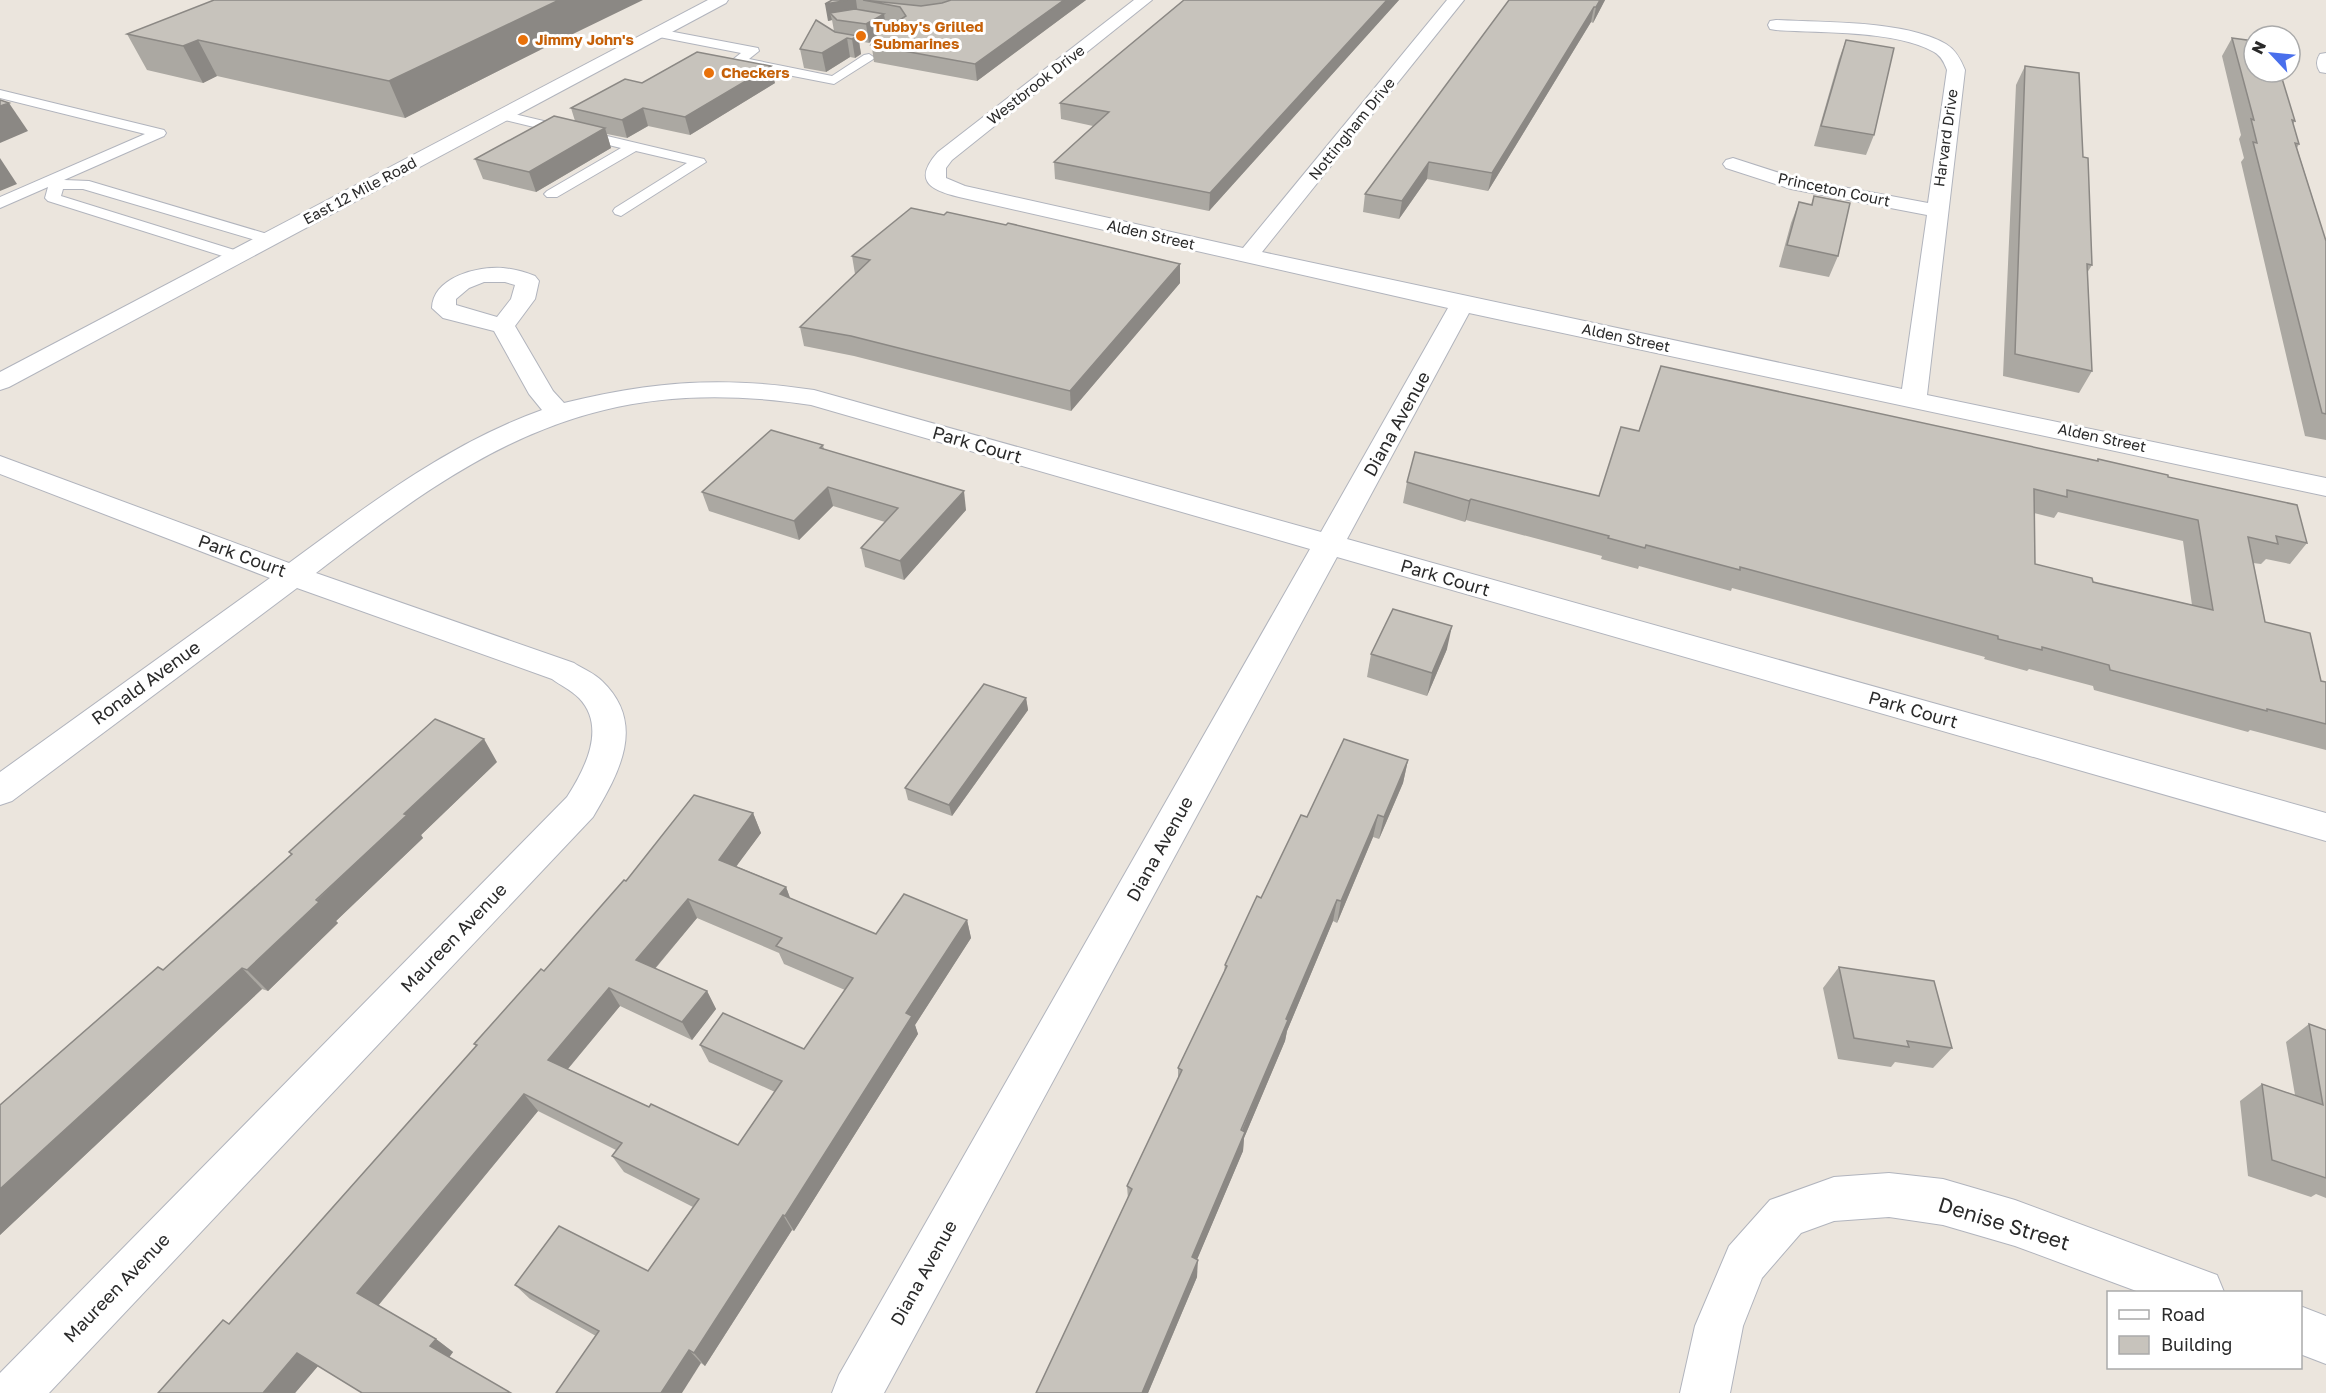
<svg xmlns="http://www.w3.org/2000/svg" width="2326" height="1393" font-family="'Golos Text',sans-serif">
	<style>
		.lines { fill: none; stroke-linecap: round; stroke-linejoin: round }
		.service-casing { stroke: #b1b4bd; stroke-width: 2 }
		.minor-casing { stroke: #b1b4bd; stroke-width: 2 }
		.secondary-casing { stroke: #b1b4bd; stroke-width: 2 }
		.service { fill: #fff; fill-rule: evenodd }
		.minor { fill: #fff; fill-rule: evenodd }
		.secondary { fill: #fff; fill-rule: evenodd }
		.wall { fill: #aba8a2; fill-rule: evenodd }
		.shaded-wall { fill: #8b8884 }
		.building { fill: #c7c3bc; stroke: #8b8884; stroke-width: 1.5; fill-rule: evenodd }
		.food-dot { fill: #e8710a; stroke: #fff; stroke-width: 2 }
		.labels { text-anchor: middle; stroke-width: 6; stroke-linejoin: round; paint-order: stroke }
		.far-food-label { font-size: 15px; font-weight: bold; fill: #c56008; stroke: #fff; text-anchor: start }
		.far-street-label { font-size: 15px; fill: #2a2a2a; stroke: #fff }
		.street-label { font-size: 18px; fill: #2a2a2a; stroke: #fff }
		.near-street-label { font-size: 21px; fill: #2a2a2a; stroke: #fff }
	</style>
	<rect width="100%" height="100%" fill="#ebe5dd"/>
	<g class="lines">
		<defs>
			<g id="service">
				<polygon points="658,29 758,48 759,51 749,59 832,76 864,55 869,54 875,58 834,84 732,64 731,61 741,53 654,36 652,33"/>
				<polygon points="0,90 164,130 166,133 164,136 64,180 89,181 274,236 276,239 268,244 262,242 83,189 63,189 61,196 244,253 246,256 244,259 232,259 48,201 45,198 48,187 0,208 0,197 145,134 0,98"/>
				<polygon points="502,111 704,159 706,162 621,216 615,214 613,211 615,208 687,163 636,151 557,197 547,197 544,194 547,191 621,148 497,118 495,115"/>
			</g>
			<g id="minor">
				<path d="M1134,0h18l-200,160 -6,8v10l19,8 278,62 204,-248h17l-202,252 640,137 25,-174 -136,-26 -65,-21 -3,-4 3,-4 7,-2 62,20 133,25 19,-133c-3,-8 -6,-14 -13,-18 -38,-22 -114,-19 -158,-22l-6,-1 -2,-4 2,-4 6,-1c48,3 128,0 170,24 10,6 15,16 19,26l-38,325 399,83v18l-857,-183 -122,226 979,274v28l-989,-284 -453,836h-52l7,-18 471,-826 -499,-144c-215,-33 -331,41 -495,168l258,90c9,6 20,10 28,18 45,43 17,92 -9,136l-544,576h-49v-20l567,-576c18,-28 40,-70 12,-99 -8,-8 -19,-13 -27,-19l-255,-91 -285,213 -12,4v-33l270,-194 -270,-104v-18l289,107c79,-58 160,-120 253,-153l-13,-16 -35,-63 -51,-13 -11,-10c1,-31 46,-42 71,-40 11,1 22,4 32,8l4,5 -4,18 -20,27 38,65 11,12c89,-22 159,-27 250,-13l507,142 127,-224 -489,-111c-30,-7 -46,-17 -21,-45zM484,282h21l10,3 -4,14 -14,18 -41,-12v-6l13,-11z"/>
				<path d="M2326,53v20l-6,-1c-4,-6 -4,-12 0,-18z"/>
				<polygon points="1889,1173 1943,1179 2015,1200 2217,1275 2224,1292 2139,1292 2015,1246 1943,1225 1889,1217 1834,1221 1801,1233 1762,1278 1743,1326 1730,1393 1680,1393 1695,1326 1729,1246 1770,1200 1834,1177"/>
				<polygon points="2300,1306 2326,1316 2326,1364 2300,1354"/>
			</g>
			<polygon id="secondary" points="708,0 728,0 726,3 9,387 0,390 0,372"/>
		</defs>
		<!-- service casing -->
		<use href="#service" class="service-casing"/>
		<!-- minor casing -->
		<use href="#minor" class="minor-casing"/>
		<!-- secondary casing -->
		<use href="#secondary" class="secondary-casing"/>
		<!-- service -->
		<use href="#service" class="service"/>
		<!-- minor -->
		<use href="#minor" class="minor"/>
		<!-- secondary -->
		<use href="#secondary" class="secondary"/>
	</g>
	<!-- wall -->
	<g class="wall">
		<path d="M832,0h254l-109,81 -103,-19 -3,-21 -2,2 -10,-2 2,13 -6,4 -5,-1 -24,15 -22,-4 -4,-19 34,-18 -2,-11 -4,1zM885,20l12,2 -11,6z"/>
		<polygon points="1184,0 1399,0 1209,211 1055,179 1054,162 1093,126 1061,119 1060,103"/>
		<polygon points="1509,0 1605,0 1593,23 1591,22 1488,191 1427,179 1399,219 1363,212 1365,194"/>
		<polygon points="127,34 540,50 405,118 217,76 203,83 147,70"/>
		<polygon points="2232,38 2295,121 2293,124 2299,144 2297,148 2326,241 2326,440 2305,436 2241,162 2244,158 2239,139 2241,135 2222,56"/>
		<polygon points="1846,40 1874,135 1866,155 1814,146 1839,59"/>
		<polygon points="2025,66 2083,157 2092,265 2087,273 2092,371 2079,393 2003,376 2016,85"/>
		<polygon points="642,83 775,83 690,135 648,126 627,138 607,134 611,148 536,192 483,179 475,159 575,121 571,108"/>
		<polygon points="1814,196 1838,256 1829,277 1779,267 1791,223 1799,202 1811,205"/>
		<polygon points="852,256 1180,283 1071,411 854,356 804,346 800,327 855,274"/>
		<path d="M1639,431l457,30 2,-2 70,18 139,66 -17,21 -24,-5 -5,5 -8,-1 12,59 56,59 5,1v68l-76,-20 -2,2 -154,-42 -1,-4 -64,-17 -2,2 -43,-12 1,-2 -253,-69 -1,3 -92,-25 -1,3 -37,-10 1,-3 -136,-36 -1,2 -62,-19 4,-21 192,14zM2058,512l125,29 9,64 -99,-23 -58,-18 -1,-51 20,5z"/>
		<polygon points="823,445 824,449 966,510 904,580 865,567 861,548 885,522 833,506 799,540 709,511 702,492"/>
		<polygon points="1447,649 1427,696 1367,677 1371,654"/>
		<polygon points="1026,698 1028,710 952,816 908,800 905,788"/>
		<polygon points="1408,760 1403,783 1379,839 1373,837 1337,923 1333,921 1287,1031 1285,1041 1244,1138 1243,1151 1197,1259 1197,1277 1148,1393 1036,1393 1128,1199 1127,1186 1178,1079 1178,1068 1224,972 1225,965 1307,817"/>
		<polygon points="497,762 421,835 423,838 336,921 338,923 268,991 262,989 0,1235 0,1105 163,970 291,855 289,852"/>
		<path d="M753,813l8,20 -25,33 50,21 4,11 86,36 91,-14 4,18 -56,87 3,9 -124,197 -2,-1 -87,136 -4,-3 -105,-27 -66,-37 -15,-14 133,-14 45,-64 -69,-35 -12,-16 4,-6 -78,-39 -160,195 58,33 17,13 -4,5 -131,9 -23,27h-137l71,-69 247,-278 -2,-2 70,-73 82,-90zM697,918l82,35 5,11 61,26 -41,59 -104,-4 9,17 66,30 -37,53 -89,-38 -81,-38 52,-63 72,34 24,-31 -9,-18 -52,-22z"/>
		<polygon points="1839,967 1952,1048 1933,1068 1895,1062 1891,1067 1838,1059 1823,988"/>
		<polygon points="2309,1024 2326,1030 2326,1198 2316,1194 2311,1197 2248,1176 2240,1101 2262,1084 2295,1095 2286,1042"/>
	</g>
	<!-- shaded-wall -->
	<g class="shaded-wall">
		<polygon points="559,0 643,0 540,50 405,118 389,81"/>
		<polygon points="849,0 856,0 858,15 830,13 832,20 828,21 825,4"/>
		<polygon points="1064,0 1086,0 977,81 975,64"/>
		<polygon points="1387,0 1399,0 1209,211 1210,193"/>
		<polygon points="1600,0 1605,0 1593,23 1596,7"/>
		<polygon points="1594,7 1591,22 1488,191 1492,173"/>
		<polygon points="884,14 887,32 871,38 871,41 869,43 866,24"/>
		<polygon points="858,36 861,54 855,58 852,39"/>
		<polygon points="847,38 850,57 826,72 822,53"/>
		<polygon points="198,40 217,76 203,83 183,46"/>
		<polygon points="771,66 775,83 690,135 685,117"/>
		<polygon points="9,103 28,131 0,143 0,106"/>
		<polygon points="643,108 648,126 627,138 622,120"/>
		<polygon points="605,128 611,148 536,192 529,172"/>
		<polygon points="0,158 17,184 0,191"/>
		<polygon points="1429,162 1427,179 1399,219 1402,201"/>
		<polygon points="1180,264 1180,283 1071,411 1070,391"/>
		<polygon points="828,487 833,506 799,540 794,521"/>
		<polygon points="964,491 966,510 904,580 900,561"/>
		<polygon points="1471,499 1466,520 1465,522 1469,501"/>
		<polygon points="1452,626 1447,649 1427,696 1432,673"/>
		<polygon points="1026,698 1028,710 952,816 949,805"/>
		<polygon points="484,739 497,762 421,835 423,838 336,921 338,923 268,991 247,970 404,814"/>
		<polygon points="1408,760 1403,783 1379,839 1384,817"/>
		<polygon points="753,813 761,833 727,879 719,860"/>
		<polygon points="1378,815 1373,837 1337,923 1341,901"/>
		<polygon points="786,887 793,906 780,894"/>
		<polygon points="688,899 697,918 646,979 636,960"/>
		<polygon points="1337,900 1333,921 1287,1031 1285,1041 1244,1138 1243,1151 1191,1274 1192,1257 1286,1019"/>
		<polygon points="967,920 971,938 915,1025 918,1034 794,1231 785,1216 906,1013"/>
		<polygon points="242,968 262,989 0,1235 0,1189"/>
		<polygon points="609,988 620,1006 561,1077 548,1060"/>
		<polygon points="707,991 716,1009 692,1040 682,1022"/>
		<polygon points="524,1094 538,1111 376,1308 357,1293"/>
		<polygon points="783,1215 792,1230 705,1366 694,1353"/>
		<polygon points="1198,1260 1197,1277 1148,1393 1142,1393"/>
		<polygon points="436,1339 453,1352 448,1359 430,1346"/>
		<polygon points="689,1350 701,1363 682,1393 661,1393"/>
		<polygon points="297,1353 318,1366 295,1393 263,1393"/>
	</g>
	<!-- building -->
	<g class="building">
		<polygon points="214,0 559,0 389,81 198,40 183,46 127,34"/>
		<polygon points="832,0 849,0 825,4"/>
		<polygon points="863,0 921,6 942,3 951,0 1064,0 975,64 871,45 875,41 871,38 906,16 900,7"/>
		<polygon points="1184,0 1387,0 1210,193 1054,162 1109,112 1060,103"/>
		<polygon points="1509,0 1600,0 1596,7 1594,7 1492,173 1429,162 1402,201 1365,194"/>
		<polygon points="855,9 884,14 866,24 837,20 830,13"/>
		<polygon points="816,20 835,32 858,36 852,39 847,38 822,53 800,49"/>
		<polygon points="2232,38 2254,41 2254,72 2280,72 2295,121 2292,120 2299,144 2295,143 2326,241 2326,414 2322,413 2253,142 2257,143 2251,119 2254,120"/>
		<polygon points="1846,40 1894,48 1874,135 1821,126"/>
		<polygon points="697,52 771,66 685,117 643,108 622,120 571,108 625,79 642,83"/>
		<polygon points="2025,66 2079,73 2083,157 2088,158 2092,265 2087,264 2092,371 2015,354"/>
		<polygon points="0,100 9,103 0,106"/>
		<polygon points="554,116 605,128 529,172 475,159"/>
		<polygon points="1814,196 1850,203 1838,256 1787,245 1799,202 1812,205"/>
		<polygon points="911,208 944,215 947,212 1006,225 1008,223 1180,264 1070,391 851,336 800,327 870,260 852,256"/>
		<path d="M1661,366l437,95v-2l70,16v2l129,28 10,38 -31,-7 2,8 -30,-7 17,85 45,11 11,48 5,1v42l-59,-15v2l-157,-41 -1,-5 -67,-18v3l-44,-11v-3l-258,-69v3l-94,-25 -1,3 -37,-10 1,-2 -138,-37 -2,2 -62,-19 8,-30 184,44 22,-69 18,4zM2034,489l33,8v-7l131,30 15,90 -120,-28 -1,-4 -57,-14z"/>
		<polygon points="771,430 823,445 820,448 964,491 900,561 861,548 898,508 828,487 794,521 702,492"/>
		<polygon points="1393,609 1452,626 1432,673 1371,654"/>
		<polygon points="984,684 1026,698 949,805 905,788"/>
		<polygon points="435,719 484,739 404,814 407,815 316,900 319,902 247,970 242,968 0,1189 0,1105 158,967 163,970 292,854 289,852"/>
		<polygon points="1344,739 1408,760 1384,817 1378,815 1341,901 1337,900 1286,1019 1288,1020 1241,1130 1245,1132 1192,1257 1198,1260 1142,1393 1036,1393 1132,1189 1127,1186 1182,1070 1178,1068 1227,966 1225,965 1257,896 1261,898 1301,815 1307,817"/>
		<path d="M694,795l59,18 -34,47 67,27 -6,7 96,40 28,-40 63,26 -61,93 6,3 -127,200 -2,-1 -89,138 -5,-3 -28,43h-105l43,-62 -84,-46 44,-59 89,45 51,-72 -87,-43 10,-13 -98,-49 -167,199 79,46 -6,7 81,47h-149l-65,-40 -34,40h-105l65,-73 6,4 248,-279 -3,-1 67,-75 3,2 80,-91 2,1zM688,899l94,39 -6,8 77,32 -49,71 -81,-36 -23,32 82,36 -44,64 -87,-41 -2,3 -101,-47 61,-72 73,34 25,-31 -71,-31z"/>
		<polygon points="1839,967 1934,981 1952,1048 1907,1041 1909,1047 1854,1038"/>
		<polygon points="2309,1024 2326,1030 2326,1178 2272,1160 2262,1084 2323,1105"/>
	</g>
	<!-- markers -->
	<g class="food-dot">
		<circle cx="861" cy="36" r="6"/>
		<circle cx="523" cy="40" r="6"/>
		<circle cx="709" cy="73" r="6"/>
	</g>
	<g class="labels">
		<!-- far-food labels -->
		<g class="far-food-label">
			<text x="873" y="32">Tubby's Grilled<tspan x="873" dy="17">Submarines</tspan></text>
			<text x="535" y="45">Jimmy John's</text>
			<text x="721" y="78">Checkers</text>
		</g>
		<!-- far-street labels -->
		<g class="far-street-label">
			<text transform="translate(1036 85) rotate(-38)" y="5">Westbrook Drive</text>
			<text transform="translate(1352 129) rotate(-51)" y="5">Nottingham Drive</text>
			<text transform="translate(1946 138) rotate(-82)" y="5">Harvard Drive</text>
			<text transform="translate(1834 190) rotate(12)" y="5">Princeton Court</text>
			<text transform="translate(360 191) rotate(-28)" y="5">East 12 Mile Road</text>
			<text transform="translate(1151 235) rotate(13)" y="5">Alden Street</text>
			<text transform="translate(1626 338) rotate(12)" y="5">Alden Street</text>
			<text transform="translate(2102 438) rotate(12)" y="5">Alden Street</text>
		</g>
		<!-- street labels -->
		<g class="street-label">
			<text transform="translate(1397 424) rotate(-61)" y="6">Diana Avenue</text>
			<text transform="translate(977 445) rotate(16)" y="6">Park Court</text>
			<text transform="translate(242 556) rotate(20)" y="6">Park Court</text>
			<text transform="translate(1445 578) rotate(16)" y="6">Park Court</text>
			<text transform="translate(146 683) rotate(-36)" y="6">Ronald Avenue</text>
			<text transform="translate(1913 710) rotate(16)" y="6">Park Court</text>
			<text transform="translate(1160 849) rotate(-61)" y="6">Diana Avenue</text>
			<text transform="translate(454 938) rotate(-46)" y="6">Maureen Avenue</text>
			<text transform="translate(924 1273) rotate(-61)" y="6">Diana Avenue</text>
			<text transform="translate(117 1288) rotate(-46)" y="6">Maureen Avenue</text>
		</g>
		<!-- near-street labels -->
		<g class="near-street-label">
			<text transform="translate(2004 1224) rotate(17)" y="7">Denise Street</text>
		</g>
	</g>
	<!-- legend -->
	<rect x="2107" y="1291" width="195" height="78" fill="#ffffff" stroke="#aaaaaa" stroke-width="1.5"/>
	<rect x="2119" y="1310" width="30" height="9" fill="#ffffff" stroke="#aaaaaa" stroke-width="1.5"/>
	<text x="2161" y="1321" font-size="18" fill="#2a2a2a">Road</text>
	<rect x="2119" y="1336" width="30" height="18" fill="#c7c3bc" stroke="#aaaaaa" stroke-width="1.5"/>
	<text x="2161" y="1351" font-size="18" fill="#2a2a2a">Building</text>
	<!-- north arrow -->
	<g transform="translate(2272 54) rotate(296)"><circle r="28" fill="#ffffff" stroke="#aaaaaa" stroke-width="1.5"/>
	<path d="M0-4.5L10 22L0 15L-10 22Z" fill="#496fec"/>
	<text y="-9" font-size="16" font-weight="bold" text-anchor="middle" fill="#2a2a2a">N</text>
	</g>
</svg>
